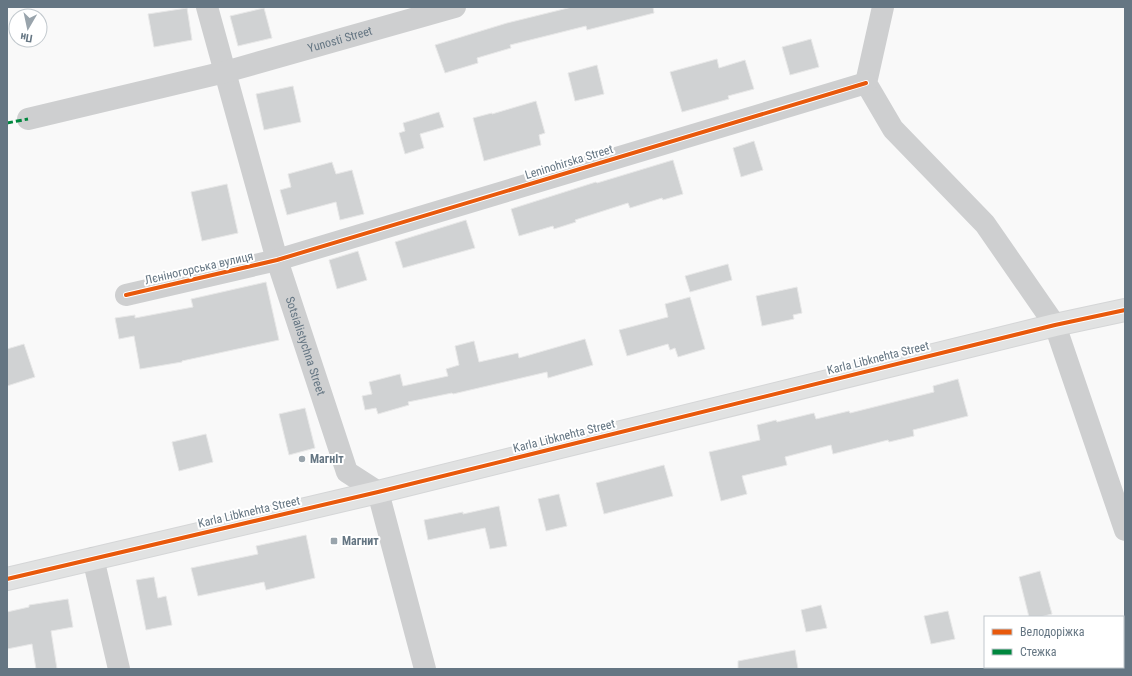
<svg xmlns="http://www.w3.org/2000/svg" width="1132" height="676" font-family="'Roboto Condensed',sans-serif">
	<style>
		.building { fill: #d0d2d3; stroke: #e8e8e8 }
		.lines { fill: none; stroke-linecap: round; stroke-linejoin: round }
		.secondary-casing { stroke: #d5d6d7; stroke-width: 24 }
		.street { stroke: #cecfd0; stroke-width: 22 }
		.secondary { stroke: #e1e2e2; stroke-width: 22 }
		.quiet { stroke: #00873e; stroke-width: 3; stroke-dasharray: 6 3; stroke-linecap: butt }
		.cycleway-casing { stroke: #fff; stroke-width: 6 }
		.cycleway { stroke: #e8590c; stroke-width: 4 }
		.poi-dot { fill: #99a4ac; stroke: #fff; stroke-width: 1.5 }
		.labels { text-anchor: middle; stroke-width: 4; stroke-linejoin: round; paint-order: stroke }
		.street-label { font-size: 12px; fill: #657683; stroke: #fff }
		.poi-label { font-size: 12px; font-weight: bold; fill: #657683; stroke: #fff; text-anchor: start }
	</style>
	<rect width="100%" height="100%" fill="#f9f9f9"/>
	<!-- building -->
	<g class="building">
		<polygon points="572,7 653,7 654,13 587,30 586,26 510,45 511,48 477,58 478,63 445,73 435,45 507,23"/>
		<polygon points="187,8 192,40 154,47 148,14"/>
		<polygon points="264,8 272,38 238,46 230,16"/>
		<polygon points="811,39 819,67 790,75 782,47"/>
		<polygon points="717,59 719,68 745,60 754,89 728,96 729,99 682,112 670,72"/>
		<polygon points="597,65 604,94 575,101 568,73"/>
		<polygon points="293,86 301,122 264,130 256,94"/>
		<polygon points="536,101 545,133 539,135 541,145 484,161 473,118 492,113 492,114"/>
		<polygon points="439,112 444,127 420,134 424,148 405,154 399,133 405,131 403,123"/>
		<polygon points="754,141 763,170 741,177 733,148"/>
		<polygon points="673,160 683,194 663,200 662,198 630,208 628,203 575,220 576,222 554,229 553,226 519,236 511,209 596,182 597,183"/>
		<polygon points="332,162 336,174 352,170 364,214 340,220 336,202 287,215 280,190 291,187 288,174"/>
		<polygon points="227,184 238,233 202,241 191,192"/>
		<polygon points="466,220 475,248 403,268 395,242"/>
		<polygon points="358,251 367,280 337,289 329,260"/>
		<polygon points="728,264 732,280 690,292 685,276"/>
		<polygon points="266,282 279,340 182,361 182,362 140,369 134,336 119,339 115,318 135,315 135,318 193,307 191,299"/>
		<polygon points="797,287 802,313 793,315 794,319 762,326 756,296"/>
		<polygon points="690,297 705,349 678,357 675,348 670,350 668,344 627,356 619,330 668,317 665,304"/>
		<polygon points="585,339 593,365 548,378 547,372 453,394 452,393 408,402 409,405 378,414 376,408 365,410 362,396 372,394 369,382 400,374 403,386 448,376 446,369 459,365 455,346 474,341 479,362 518,353 519,358"/>
		<polygon points="24,344 35,377 7,386 7,349"/>
		<polygon points="958,379 968,416 913,430 914,436 889,442 888,440 833,454 831,445 785,457 787,465 742,476 747,494 721,501 709,452 760,440 757,425 776,420 777,422 814,413 816,419 849,411 850,413 934,392 933,386"/>
		<polygon points="305,408 315,448 289,455 279,414"/>
		<polygon points="206,434 213,462 179,471 172,442"/>
		<polygon points="664,465 673,496 604,514 596,483"/>
		<polygon points="559,494 567,526 546,531 538,499"/>
		<polygon points="499,506 507,546 490,549 485,528 428,540 424,520 463,512 463,514"/>
		<polygon points="306,535 315,578 266,590 264,582 198,596 191,568 258,554 256,546"/>
		<polygon points="1040,571 1052,614 1040,617 1029,617 1019,577"/>
		<polygon points="154,577 158,598 166,596 172,625 146,630 136,580"/>
		<polygon points="68,599 73,627 51,631 57,669 36,669 32,644 7,649 7,612 29,607 29,605"/>
		<polygon points="821,605 827,628 806,632 801,610"/>
		<polygon points="948,611 955,639 931,644 924,616"/>
		<polygon points="795,650 798,669 738,669 738,661"/>
	</g>
	<g class="lines">
		<defs>
			<polyline id="secondary" points="7,579 378,492 1055,325 1125,310"/>
		</defs>
		<!-- secondary casing -->
		<use href="#secondary" class="secondary-casing"/>
		<!-- street -->
		<g class="street">
			<path id="s1" d="M207,7l70,253 70,212 31,20 47,177"/>
			<polyline points="883,7 866,83 893,129 985,224 1055,325 1125,530"/>
			<path id="s2" d="M28,119l197,-47 230,-65"/>
			<polyline points="126,295 277,260 866,83"/>
			<polyline points="93,558 119,669"/>
			<polyline points="1123,655 1125,654"/>
			<polyline points="1069,669 1077,667"/>
		</g>
		<!-- secondary -->
		<use href="#secondary" class="secondary"/>
		<!-- quiet -->
		<polyline class="quiet" points="7,123 28,119"/>
		<defs>
			<g id="cycleway">
				<polyline points="126,295 277,260 866,83"/>
				<polyline points="7,579 378,492 1055,325 1125,310"/>
			</g>
		</defs>
		<!-- cycleway casing -->
		<use href="#cycleway" class="cycleway-casing"/>
		<!-- cycleway -->
		<use href="#cycleway" class="cycleway"/>
	</g>
	<!-- markers -->
	<g class="poi-dot">
		<circle cx="302" cy="459" r="4"/>
		<rect x="330" y="537" width="8" height="8" rx="2"/>
	</g>
	<g class="labels">
		<!-- street labels -->
		<g class="street-label">
			<text dy="4" stroke="none"><textPath href="#s2" startOffset="322">Yunosti Street</textPath></text>
			<text transform="translate(569 162) rotate(-17)" y="4">Leninohirska Street</text>
			<text transform="translate(199 268) rotate(-13)" y="4">Лєніногорська вулиця</text>
			<text dy="4" stroke="none"><textPath href="#s1" startOffset="353">Sotsialistychna Street</textPath></text>
			<text transform="translate(878 358) rotate(-14)" y="4">Karla Libknehta Street</text>
			<text transform="translate(564 436) rotate(-14)" y="4">Karla Libknehta Street</text>
			<text transform="translate(249 512) rotate(-13)" y="4">Karla Libknehta Street</text>
		</g>
		<!-- poi labels -->
		<g class="poi-label">
			<text x="310" y="463">Магніт</text>
			<text x="342" y="545">Магнит</text>
		</g>
	</g>
	<!-- border -->
	<rect width="1132" height="676" fill="none" stroke="#657683" stroke-width="16"/>
	<!-- legend -->
	<rect x="984" y="616" width="140" height="52" fill="#ffffff" stroke="#c1c8cd"/>
	<rect x="992" y="629" width="20" height="6" fill="#e8590c" stroke="#c1c8cd"/>
	<text x="1020" y="636" font-size="12" fill="#657683">Велодоріжка</text>
	<rect x="992" y="649" width="20" height="6" fill="#00873e" stroke="#c1c8cd"/>
	<text x="1020" y="656" font-size="12" fill="#657683">Стежка</text>
	<!-- north arrow -->
	<g transform="translate(28 28) rotate(189)"><circle r="19" fill="#ffffff" stroke="#c1c8cd"/>
	<path d="M0-3L7 15L0 10L-7 15Z" fill="#99a4ac"/>
	<text y="-6" font-size="11" font-weight="bold" text-anchor="middle" fill="#657683">Пн</text>
	</g>
</svg>
